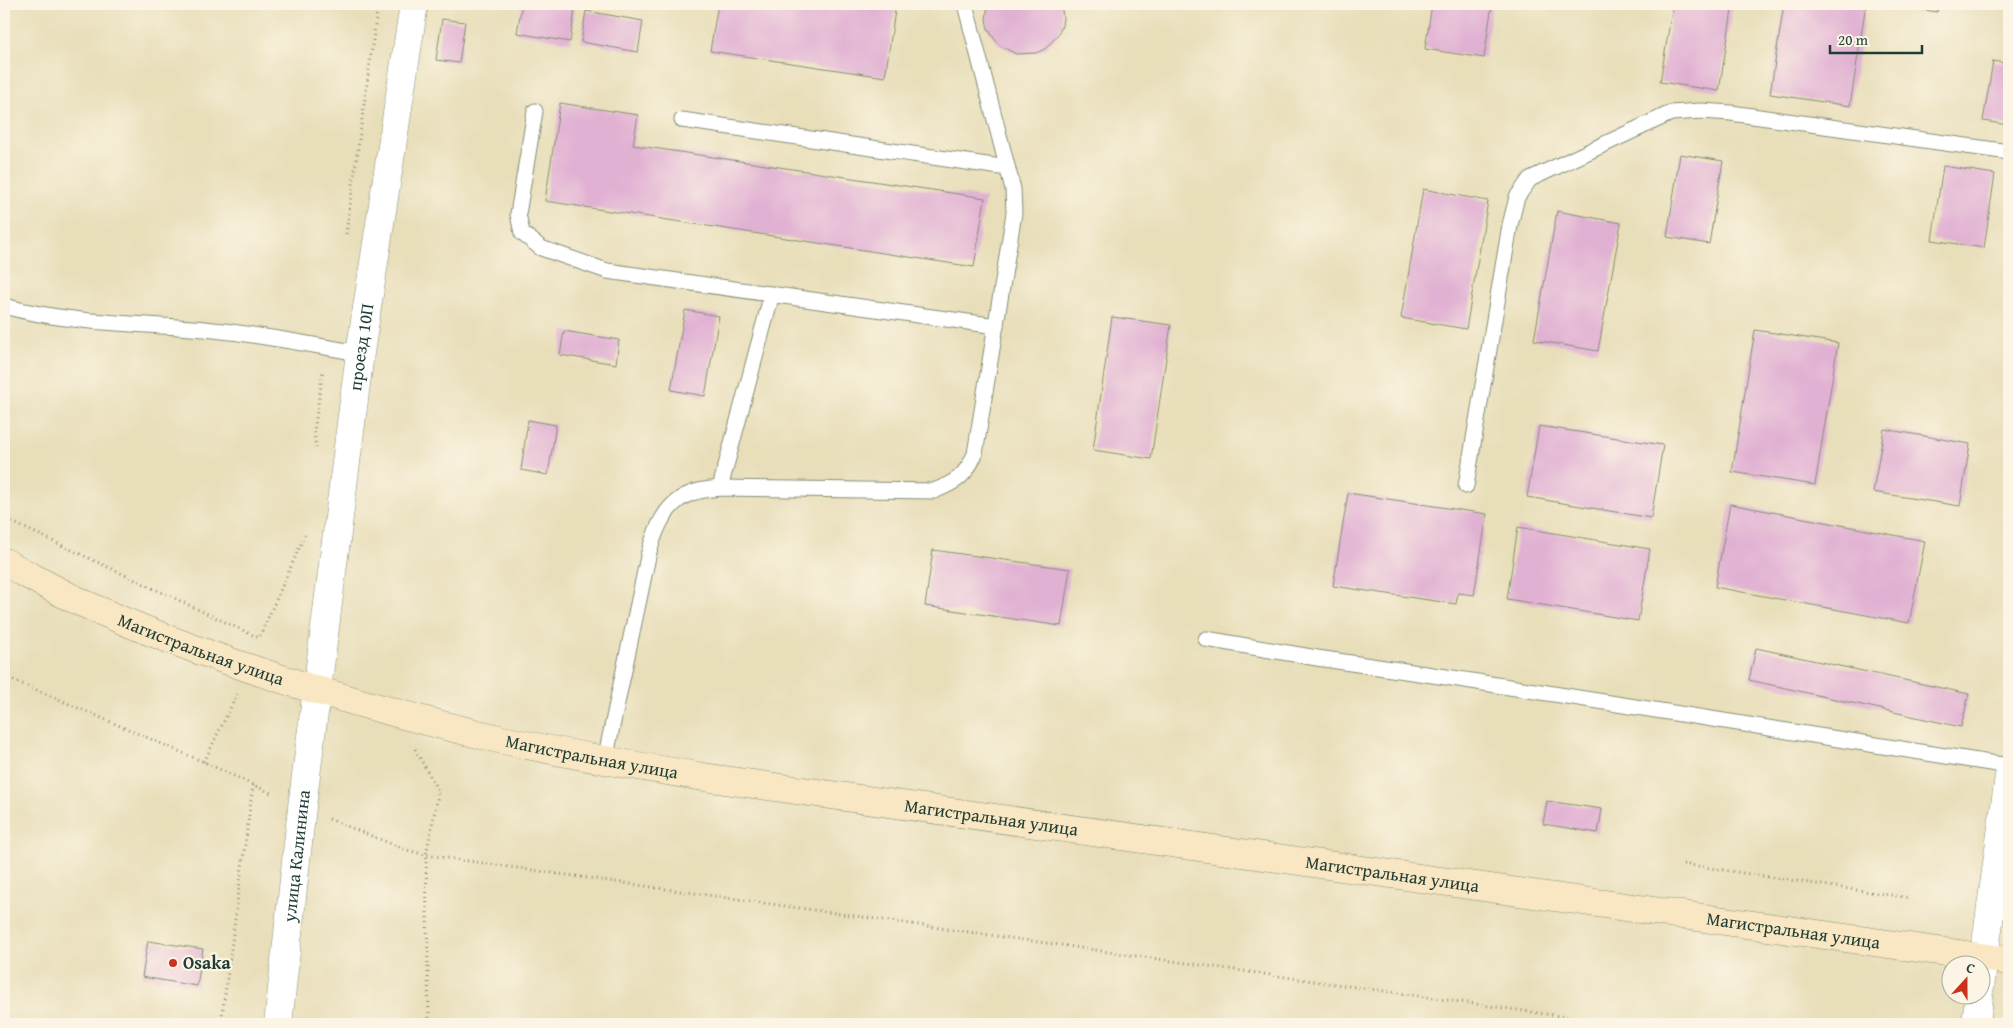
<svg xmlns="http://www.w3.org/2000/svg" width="2013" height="1028" font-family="'Gentium Book Plus',serif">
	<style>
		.building { fill: #e1b1d3 }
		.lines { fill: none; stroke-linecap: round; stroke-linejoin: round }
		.lane-casing { stroke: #848e76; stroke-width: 17 }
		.street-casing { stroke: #848e76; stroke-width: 29 }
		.secondary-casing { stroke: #848e76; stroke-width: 29 }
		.path { stroke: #848e76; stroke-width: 3; stroke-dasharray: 1 4; stroke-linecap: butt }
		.lane { stroke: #fff; stroke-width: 15 }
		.street { stroke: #fff; stroke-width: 28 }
		.secondary { stroke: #f9e7c3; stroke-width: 28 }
		.poi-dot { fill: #c8321e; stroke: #fcf5e5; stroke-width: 2 }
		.labels { text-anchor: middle; stroke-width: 4.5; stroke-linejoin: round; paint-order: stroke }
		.street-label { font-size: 18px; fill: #1f3d34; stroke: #fcf5e5 }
		.poi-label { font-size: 18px; font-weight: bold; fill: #1f3d34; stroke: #fcf5e5; text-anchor: start }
	</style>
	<rect width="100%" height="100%" fill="#fcf5e5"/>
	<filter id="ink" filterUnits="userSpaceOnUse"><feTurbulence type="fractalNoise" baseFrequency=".02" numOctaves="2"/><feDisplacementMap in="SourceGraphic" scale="10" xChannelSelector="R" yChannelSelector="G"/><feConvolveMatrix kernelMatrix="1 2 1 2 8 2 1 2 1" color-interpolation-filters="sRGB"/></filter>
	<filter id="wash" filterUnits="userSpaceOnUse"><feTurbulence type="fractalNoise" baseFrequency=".0096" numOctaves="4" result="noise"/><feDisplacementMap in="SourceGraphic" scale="20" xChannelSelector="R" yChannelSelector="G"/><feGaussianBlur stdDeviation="1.12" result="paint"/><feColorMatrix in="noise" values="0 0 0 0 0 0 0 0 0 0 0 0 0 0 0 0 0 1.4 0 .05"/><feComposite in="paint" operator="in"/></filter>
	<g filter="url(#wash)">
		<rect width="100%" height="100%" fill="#e8deb9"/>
		<g id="blocks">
			<!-- building -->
			<g class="building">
				<polygon points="522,4 542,4 575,9 570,42 517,33"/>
				<polygon points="718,4 896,4 885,77 710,51"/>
				<polygon points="988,4 1061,4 1063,17 1062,26 1058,35 1045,49 1036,53 1016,54 999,45 993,37 988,29 986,19"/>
				<polygon points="1432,4 1492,4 1484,58 1425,49"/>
				<polygon points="1673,4 1733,4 1719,91 1660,82"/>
				<polygon points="1784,4 1866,4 1850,106 1770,94"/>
				<polygon points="1907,4 1938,4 1937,12 1907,7"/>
				<polygon points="586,11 643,21 638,52 581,42"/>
				<polygon points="442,19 465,22 459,63 436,60"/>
				<polygon points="1993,61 2009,64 2009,125 1983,121"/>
				<polygon points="560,103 638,115 633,145 985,198 974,267 545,201"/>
				<polygon points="1680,154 1723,161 1709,244 1667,237"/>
				<polygon points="1943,166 1995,174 1984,248 1932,240"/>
				<polygon points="1423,189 1488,201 1466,329 1401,318"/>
				<polygon points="1557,211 1621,223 1598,351 1534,340"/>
				<polygon points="685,310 719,316 705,396 671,390"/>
				<polygon points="1112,317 1171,325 1151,459 1093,450"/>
				<polygon points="1755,330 1838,343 1815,485 1732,472"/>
				<polygon points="564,331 619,340 616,364 560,355"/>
				<polygon points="528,420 556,425 548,475 521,470"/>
				<polygon points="1539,426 1663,445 1651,518 1527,497"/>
				<polygon points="1884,429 1970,444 1960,506 1873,492"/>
				<polygon points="1348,493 1487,514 1474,595 1458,593 1456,604 1333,586"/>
				<polygon points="1730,504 1925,541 1909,623 1715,587"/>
				<polygon points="1518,527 1650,549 1638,621 1507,599"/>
				<polygon points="933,550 1070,569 1061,626 925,606"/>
				<polygon points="1756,648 1969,694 1961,727 1749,680"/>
				<polygon points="1547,801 1602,809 1598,833 1543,824"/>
				<polygon points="148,941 203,949 197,986 142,977"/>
			</g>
		</g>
	</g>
	<g filter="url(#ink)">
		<use href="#blocks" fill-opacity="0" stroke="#848e76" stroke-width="1"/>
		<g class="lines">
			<defs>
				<g id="lane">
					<polyline points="535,111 518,214 522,233 541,248 607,271 996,326"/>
					<polyline points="682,120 1007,168"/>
					<path d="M4,306c69,19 140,17 210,24 49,5 98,15 146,23"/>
					<polyline points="1466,486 1510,225 1517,197 1530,179 1671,113 1701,111 1731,113 2009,152"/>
					<polyline points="720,488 772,294"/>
					<polyline points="1206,639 1317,658 1446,677 2009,766"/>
					<path d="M605,760l44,-208c7,-24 17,-50 43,-59 8,-3 19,-4 28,-5l214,3c22,-9 31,-14 41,-37l39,-241 -1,-24 -48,-185"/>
				</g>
				<g id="street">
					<polyline points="1980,987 2009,776"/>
					<path id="s1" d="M278,1024l24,-217 58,-454 54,-349"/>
					<polyline points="1976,1024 1979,996"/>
				</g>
				<g id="secondary">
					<path id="s2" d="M4,562c27,14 55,31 83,43 131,59 276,102 416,135 69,15 138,27 207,38l1299,183"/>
				</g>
			</defs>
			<!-- lane casing -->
			<use href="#lane" class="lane-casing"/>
			<!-- street casing -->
			<use href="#street" class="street-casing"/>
			<!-- secondary casing -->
			<use href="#secondary" class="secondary-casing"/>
			<!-- path -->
			<g class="path">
				<polyline points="346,234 378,4"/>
				<polyline points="316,448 314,432 323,370"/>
				<polyline points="12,522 259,638 305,535"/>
				<polyline points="4,676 204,762 273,794"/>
				<polyline points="415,749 437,789 438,795 426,855 429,1024"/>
				<polyline points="204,762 237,694"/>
				<polyline points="329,819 407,850 426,855 1616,1024"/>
				<polyline points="1683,864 1910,898"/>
				<polyline points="221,1024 253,785"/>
			</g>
			<!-- lane -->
			<use href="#lane" class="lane"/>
			<!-- street -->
			<use href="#street" class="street"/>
			<!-- secondary -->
			<use href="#secondary" class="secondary"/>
		</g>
	</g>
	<!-- markers -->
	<circle class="poi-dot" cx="173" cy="963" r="5"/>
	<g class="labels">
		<!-- street labels -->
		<g class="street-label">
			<text dy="6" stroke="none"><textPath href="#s1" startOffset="682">проезд 10П</textPath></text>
			<text dy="6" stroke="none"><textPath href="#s2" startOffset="216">Магистральная улица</textPath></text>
			<text dy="6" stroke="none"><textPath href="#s2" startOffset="622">Магистральная улица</textPath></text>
			<text dy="6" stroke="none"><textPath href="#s2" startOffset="1026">Магистральная улица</textPath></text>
			<text dy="6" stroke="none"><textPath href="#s1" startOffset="169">улица Калинина</textPath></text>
			<text dy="6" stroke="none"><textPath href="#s2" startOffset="1431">Магистральная улица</textPath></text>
			<text dy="6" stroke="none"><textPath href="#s2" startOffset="1836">Магистральная улица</textPath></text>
		</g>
		<!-- poi labels -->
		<g class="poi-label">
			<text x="183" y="969">Osaka</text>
		</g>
	</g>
	<!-- margin -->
	<rect width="2013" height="1028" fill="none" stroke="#fcf5e5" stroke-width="20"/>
	<!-- north arrow -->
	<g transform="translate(1966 980) rotate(21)"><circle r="24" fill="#fcf5e5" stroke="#a4ab9e"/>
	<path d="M0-4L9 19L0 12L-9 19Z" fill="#c8321e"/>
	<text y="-8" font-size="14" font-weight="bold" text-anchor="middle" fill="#1f3d34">С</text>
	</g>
	<!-- scale -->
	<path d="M1830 45v8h92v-8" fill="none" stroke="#1f3d34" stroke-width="2.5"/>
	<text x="1838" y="45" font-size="15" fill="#1f3d34" stroke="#fcf5e5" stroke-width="4" paint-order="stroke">20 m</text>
</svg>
